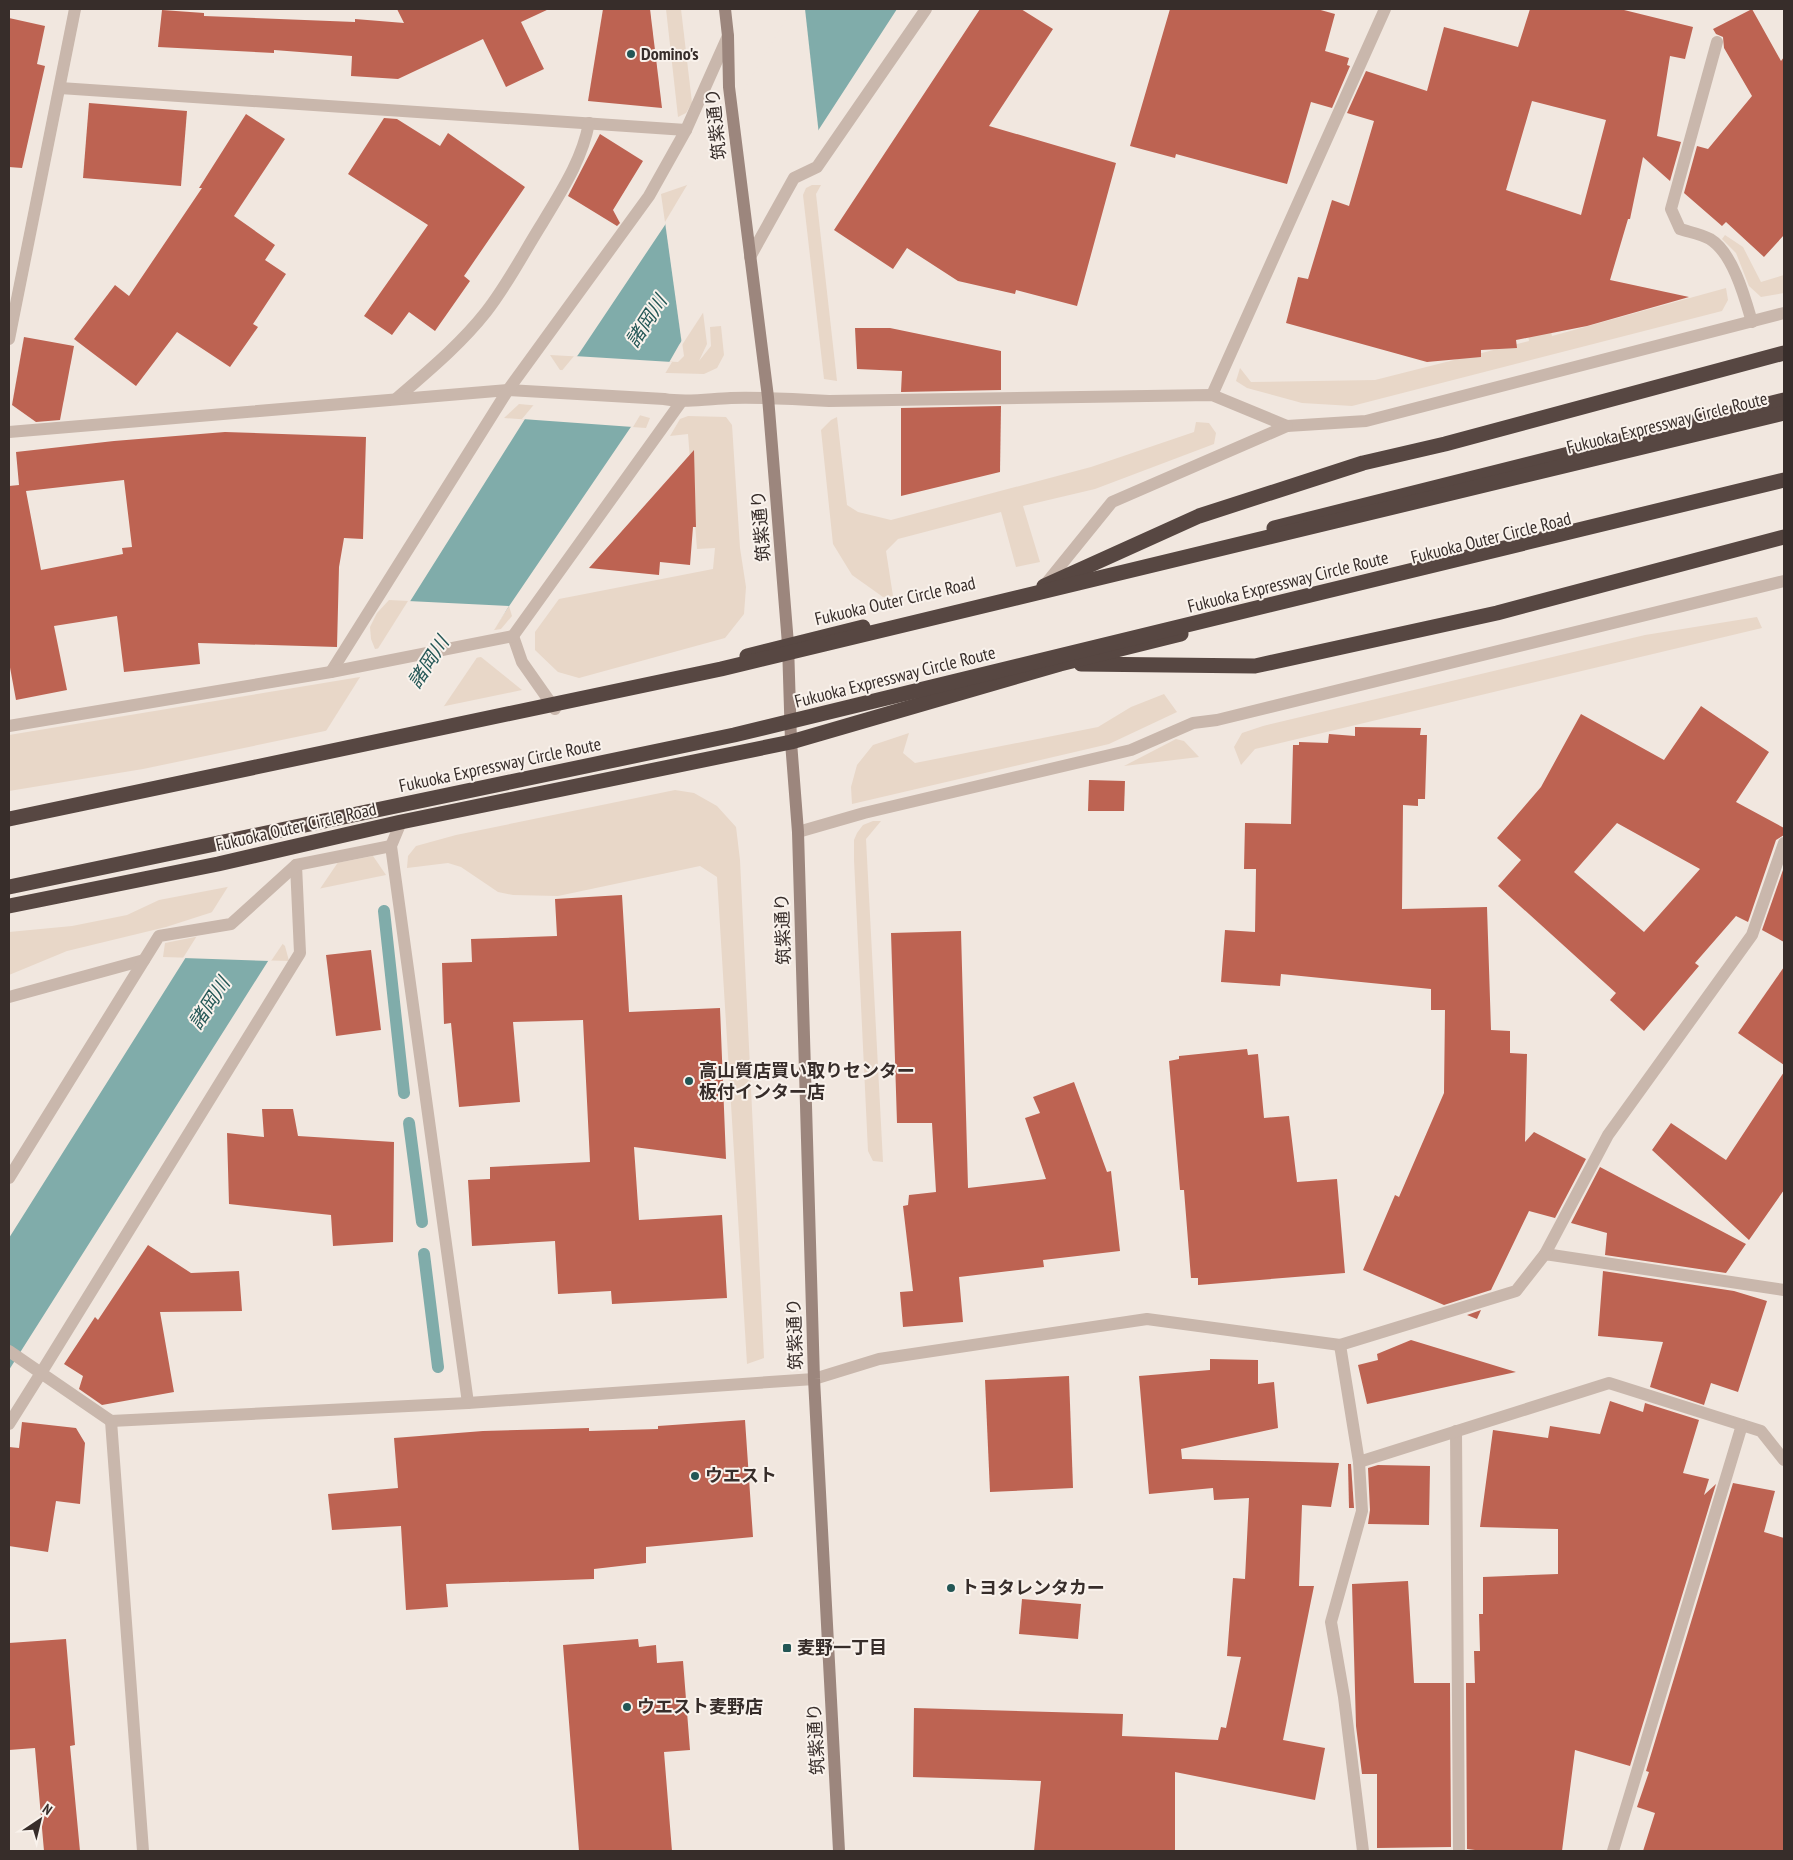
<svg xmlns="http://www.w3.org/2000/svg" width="1793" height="1860" font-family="'PT Sans Narrow','Noto Sans JP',sans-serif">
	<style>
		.plaza { fill: #e8d7c8 }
		.water { fill: #80acaa }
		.pier { fill: #f1e7df }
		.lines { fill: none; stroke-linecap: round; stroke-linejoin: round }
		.stream { stroke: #80acaa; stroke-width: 12 }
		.building { fill: #bd6352; fill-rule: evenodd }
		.street { stroke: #c9b7ac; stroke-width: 12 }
		.secondary { stroke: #9c867d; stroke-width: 12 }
		.highway { stroke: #574742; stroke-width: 15 }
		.highway-bridge { stroke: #574742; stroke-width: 15 }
		.poi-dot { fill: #235655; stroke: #f9f2ec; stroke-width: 2 }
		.labels { text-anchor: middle; stroke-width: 4; stroke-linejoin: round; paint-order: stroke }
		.poi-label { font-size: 18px; font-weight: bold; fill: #372d2a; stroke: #f9f2ec; text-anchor: start }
		.street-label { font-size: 18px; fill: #372d2a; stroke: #f9f2ec }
		.water-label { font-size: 19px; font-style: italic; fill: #235655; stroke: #f9f2ec }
	</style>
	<rect width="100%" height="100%" fill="#f1e7df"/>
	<!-- plaza -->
	<g class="plaza">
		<polygon points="666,9 681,9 692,103 686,113 678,117"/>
		<polygon points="690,184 690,208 707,344 699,361 711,346 710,327 721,326 724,355 717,368 704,374 560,370 550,355 678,362 684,356 661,194"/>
		<polygon points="812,185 821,185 816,194 837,381 824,379 803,195 806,188"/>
		<polygon points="1725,235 1743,247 1761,282 1784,275 1784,293 1761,297 1749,286 1736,253 1722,239"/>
		<polygon points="1539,275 1552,336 1726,288 1728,300 1722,311 1352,406 1302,403 1247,388 1236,381 1240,368 1251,382 1375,380 1529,341 1518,279"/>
		<polygon points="519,404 639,415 650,418 646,428 504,418"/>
		<polygon points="688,416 726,417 732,425 740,548 746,587 744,614 725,638 579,678 558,672 535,650 535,632 559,599 713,569 715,548 697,549 688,434 670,436 680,419"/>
		<polygon points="837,417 847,505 858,512 891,520 1091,467 1194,432 1196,422 1209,423 1216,433 1214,444 1095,489 1023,506 1040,562 1016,567 1001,512 898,539 886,551 893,596 883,597 852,575 833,544 821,430 831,420"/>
		<polygon points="389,600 509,606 512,616 501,629 375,649 371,639 370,627 377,613"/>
		<polygon points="1757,617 1762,628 1255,749 1241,765 1234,747 1242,733 1263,726 1645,635"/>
		<polygon points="481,657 522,690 143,769 9,791 9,735"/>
		<polygon points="1164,694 1177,712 1109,744 852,804 851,787 857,765 873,745 909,733 903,753 915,763 1098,727 1131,707"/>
		<polygon points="1176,739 1184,741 1199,757 1124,766"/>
		<polygon points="675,790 694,793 717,806 736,827 740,860 764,1358 747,1364 717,877 700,866 558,896 513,895 498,892 461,867 448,863 407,868 408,856 416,846 456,835"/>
		<polygon points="873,821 881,821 866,839 883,1162 873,1161 868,1151 854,860 854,840 857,833 863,825"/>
		<polygon points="373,856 386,875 308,891 321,866"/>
		<polygon points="274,878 247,901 166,927 67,951 9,975 9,932 72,926 127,915 159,900"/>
		<polygon points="260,924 285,946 289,961 163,957 165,943"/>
	</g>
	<!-- water -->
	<polygon class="water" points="795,9 897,9 679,345 639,415 270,958 9,1370 9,1238 530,411 578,355 665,225"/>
	<!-- pier -->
	<g class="pier">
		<polygon points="792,9 805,9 819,135 682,345 665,222"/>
		<polygon points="574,356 672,362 633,427 522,419"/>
		<polygon points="408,601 509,606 478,656 271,961 183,958"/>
	</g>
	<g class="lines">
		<!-- stream -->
		<g class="stream">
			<polyline points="384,911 404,1093"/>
			<polyline points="409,1123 422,1222"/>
			<polyline points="424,1254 438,1367"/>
		</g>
	</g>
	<!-- building -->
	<g class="building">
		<polygon points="397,9 549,9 521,22 544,69 506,87 483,39 398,79 351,76 352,56 274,50 274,53 158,47 162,10 204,13 204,16 355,22 355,19 404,23"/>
		<polygon points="603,9 650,9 662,108 588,101"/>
		<polygon points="980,9 1021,9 1053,29 989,126 1116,163 1077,306 1016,290 1015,294 958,281 907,248 893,269 834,230"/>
		<polygon points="1170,9 1317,9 1335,14 1325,51 1349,58 1347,65 1350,66 1332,108 1311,102 1287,184 1176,154 1175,158 1130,146"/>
		<path d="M1530,9h90l73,18 -8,32 -15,-3 -13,80 24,6 -11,39 -27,-24 -13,62h-2l-18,61 79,17 -102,29 -71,14 1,8 -36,2v7l-54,5 -141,-39 12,-46 10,2 24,-79 17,6 25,-85 -27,-8 19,-42 61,20 17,-64 74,20zM1532,101l74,19 -25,95 -75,-25z"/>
		<polygon points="1752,9 1781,61 1784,57 1784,235 1764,257 1726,222 1722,226 1684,193 1697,146 1708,149 1752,96 1724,48 1723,37 1716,34 1713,29"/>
		<polygon points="9,18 45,26 37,64 45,66 22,168 9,167"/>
		<polygon points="89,103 187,111 181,186 83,178"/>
		<polygon points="246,114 285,139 234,216 275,245 265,260 286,274 253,324 258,327 230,367 177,332 136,386 74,339 115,285 129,296 202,188 199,188"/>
		<polygon points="384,118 397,119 440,146 448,133 525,187 464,276 470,281 435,331 409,312 392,335 364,316 428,225 348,174"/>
		<polygon points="600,134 643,161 613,210 620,223 617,226 568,196"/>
		<polygon points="855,328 890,328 1001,351 1001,390 901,392 902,371 857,369"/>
		<polygon points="24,337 74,346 60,420 36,422 12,405"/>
		<polygon points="1001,406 1000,472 901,496 901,408"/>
		<path d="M225,432l141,5 -3,102 -19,-1 -5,29 -2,80 -139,-4 2,21 -76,8 -7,-56 -63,10 13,64 -51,10 -7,-38v-176l10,-1 -3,-33 98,-11zM124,480l8,67 -10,1 1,6 -82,16 -15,-79z"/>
		<polygon points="694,450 696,527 693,527 690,565 660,562 659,575 589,568"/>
		<path d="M1701,706l68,46 -33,50 48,26v7l-8,5 -28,82 -12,-6 -41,47 4,3 -55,65 -34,-31 6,-7 -118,-107 23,-26 -24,-22 44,-51 40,-73 83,46zM1617,823l83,46 -56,63 -70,-60z"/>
		<polygon points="1355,727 1421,728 1420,735 1427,735 1425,799 1418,799 1418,806 1403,805 1402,909 1487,907 1491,1030 1510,1031 1510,1053 1527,1054 1525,1142 1534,1132 1586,1159 1555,1218 1529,1211 1491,1290 1444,1305 1363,1270 1395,1195 1399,1197 1444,1093 1445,1010 1431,1010 1431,989 1281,974 1280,986 1221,982 1225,930 1255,932 1256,869 1244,869 1245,823 1291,824 1293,745 1299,745 1299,742 1328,743 1329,734 1355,736"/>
		<polygon points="1089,780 1125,781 1124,811 1088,811"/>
		<polygon points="1784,867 1784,942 1762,930"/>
		<polygon points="622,895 629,1012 720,1008 726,1159 634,1147 639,1220 722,1215 727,1298 612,1304 611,1291 558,1294 555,1241 472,1246 468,1180 490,1179 490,1167 590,1162 583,1020 513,1022 520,1102 459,1107 451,1023 444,1024 442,963 472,962 471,939 557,936 555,899"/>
		<polygon points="961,931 968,1188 1046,1179 1025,1118 1040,1113 1033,1097 1074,1082 1107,1172 1111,1171 1120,1251 1043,1260 1044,1267 959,1277 963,1322 903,1327 900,1292 913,1291 903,1206 908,1205 909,1195 936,1192 932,1123 897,1123 891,933"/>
		<polygon points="371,950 381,1030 336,1036 326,955"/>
		<polygon points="1784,967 1784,1065 1738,1033"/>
		<polygon points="1247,1049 1248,1055 1258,1054 1264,1118 1289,1116 1297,1182 1337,1179 1345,1273 1198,1285 1198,1278 1191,1278 1184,1190 1180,1190 1169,1061 1179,1059 1179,1056"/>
		<polygon points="1784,1072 1784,1190 1749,1240 1652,1150 1671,1123 1726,1160"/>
		<polygon points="262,1109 293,1109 298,1136 394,1142 393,1242 333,1246 331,1215 229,1204 227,1133 264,1137"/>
		<polygon points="1600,1167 1746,1244 1726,1273 1605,1255 1607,1233 1571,1223"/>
		<polygon points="148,1245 191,1273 239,1271 242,1311 160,1312 174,1392 102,1405 79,1389 83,1376 64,1364 95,1317 98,1320"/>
		<polygon points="1603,1271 1734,1291 1767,1301 1738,1392 1711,1383 1704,1405 1650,1387 1663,1342 1598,1336"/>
		<polygon points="1481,1310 1477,1319 1467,1315"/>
		<polygon points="1411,1340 1516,1372 1367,1404 1358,1365 1378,1360 1377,1354"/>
		<polygon points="1210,1359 1258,1360 1258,1384 1274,1382 1278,1428 1181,1449 1182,1459 1339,1463 1331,1507 1302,1505 1299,1586 1314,1586 1283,1740 1325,1748 1315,1800 1175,1772 1175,1851 1034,1851 1041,1781 913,1777 914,1708 1123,1714 1122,1736 1218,1740 1221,1727 1226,1728 1241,1657 1227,1656 1233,1578 1245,1579 1249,1498 1214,1500 1213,1488 1149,1494 1139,1376 1210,1370"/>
		<polygon points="1069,1376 1073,1488 990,1492 985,1380"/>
		<polygon points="1610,1401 1643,1412 1645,1403 1699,1420 1683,1473 1709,1479 1704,1495 1716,1484 1630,1766 1575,1750 1562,1851 1483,1851 1467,1849 1466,1683 1475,1683 1474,1651 1480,1651 1479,1614 1483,1614 1483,1577 1558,1574 1558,1529 1480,1527 1493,1430 1548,1438 1550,1426 1600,1434"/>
		<polygon points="745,1420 753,1537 646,1547 646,1563 594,1569 594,1579 446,1584 448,1607 406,1610 401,1526 332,1530 328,1494 398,1488 394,1438 483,1431 589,1428 589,1431 658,1429 658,1426"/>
		<polygon points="22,1422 76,1428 85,1443 80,1504 56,1501 48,1552 9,1546 9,1447 19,1448"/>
		<polygon points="1348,1464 1351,1464 1354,1508 1349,1508"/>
		<polygon points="1378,1465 1430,1466 1429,1525 1368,1524 1370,1510 1368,1468"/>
		<polygon points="1733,1483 1775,1491 1764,1532 1784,1538 1784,1851 1643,1851 1655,1813 1637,1807 1649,1772 1646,1771"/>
		<polygon points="1408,1581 1414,1683 1450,1683 1451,1847 1377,1848 1377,1774 1362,1774 1356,1726 1352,1584"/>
		<polygon points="1022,1599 1081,1604 1078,1639 1019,1634"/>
		<polygon points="66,1639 75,1745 70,1746 80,1851 44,1851 35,1748 9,1750 9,1643"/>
		<polygon points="638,1639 639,1647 656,1645 657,1663 683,1661 690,1750 664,1752 672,1851 579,1851 563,1645"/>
	</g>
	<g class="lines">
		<!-- street -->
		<g class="street">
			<path d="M1717,42l-46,167 9,20c9,3 21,5 30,10 23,14 35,59 42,83"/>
			<polyline points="60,88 686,130"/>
			<polyline points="750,257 794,178 817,167 926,9"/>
			<polyline points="9,339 75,9"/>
			<polyline points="1212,395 1385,9"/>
			<path d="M396,399c31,-27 64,-54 90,-87 22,-28 38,-60 57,-90 19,-32 39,-62 46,-99"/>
			<path d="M9,432l499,-42 156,9c22,4 44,0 67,-1 32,-1 65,1 98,3l383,-6 75,31 79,-5 418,-108"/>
			<polyline points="1044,586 1112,502 1287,426"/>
			<polyline points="513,636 522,662 555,709"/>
			<polyline points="331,672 508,390 649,196 686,130 728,36"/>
			<polyline points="9,726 331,672 513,636 681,402"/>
			<polyline points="401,822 391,846 468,1403"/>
			<polyline points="798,832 864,813 1131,750 1193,723 1217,720 1784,581"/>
			<polyline points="296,865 300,953 41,1373 111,1421 468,1403 814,1379 879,1359 1147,1319 1340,1345 1516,1291 1545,1254 1784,1290"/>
			<polyline points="9,997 144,960"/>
			<polyline points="9,1178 159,936 231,924 296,865 391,846"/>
			<polyline points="1545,1254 1608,1135 1752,935 1784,843"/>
			<polyline points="1340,1345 1359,1462 1362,1511 1331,1622 1344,1697 1363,1851"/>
			<polyline points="9,1351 41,1373 9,1424"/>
			<polyline points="111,1421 143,1851"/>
			<polyline points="1456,1431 1459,1851"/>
			<polyline points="1359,1462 1609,1383 1761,1431 1784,1460"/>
			<polyline points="1613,1851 1742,1425"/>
		</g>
		<!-- secondary -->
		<polyline class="secondary" points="725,9 728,36 729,87 768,397 788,644 791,742 798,832 814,1379 839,1851"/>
		<!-- highway -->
		<g class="highway">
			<polyline points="1274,528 1784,400"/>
			<polyline points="1044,586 1199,516 1363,463 1445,444 1784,353"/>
			<polyline points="747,656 863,627"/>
			<polyline points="1081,664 1255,666 1497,613 1784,537"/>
			<polyline points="9,906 218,864 401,822 791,742 1060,664 1181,634"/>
		</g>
		<!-- highway-bridge -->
		<g class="highway-bridge">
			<polyline points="9,819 721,669 1784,413"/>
			<polyline points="9,887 734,735 1784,480"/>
		</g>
	</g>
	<!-- markers -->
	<g class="poi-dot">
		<circle cx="631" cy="54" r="5"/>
		<circle cx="689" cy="1081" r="5"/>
		<circle cx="695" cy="1476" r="5"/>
		<circle cx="951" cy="1588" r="5"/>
		<rect x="782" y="1643" width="10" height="10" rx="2.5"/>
		<circle cx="627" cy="1707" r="5"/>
	</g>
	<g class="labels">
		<!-- poi labels -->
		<g class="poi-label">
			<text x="641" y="60">Domino's</text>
			<text x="699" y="1077">高山質店買い取りセンター<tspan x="699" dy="21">板付インター店</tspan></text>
			<text x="705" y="1482">ウエスト</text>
			<text x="961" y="1594">トヨタレンタカー</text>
			<text x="797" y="1654">麦野一丁目</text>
			<text x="637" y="1713">ウエスト麦野店</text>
		</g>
		<!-- street labels -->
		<g class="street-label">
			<text transform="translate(716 124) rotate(-96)" y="6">筑紫通り</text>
			<text transform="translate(1667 423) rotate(-14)" y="6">Fukuoka Expressway Circle Route</text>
			<text transform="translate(761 526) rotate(-95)" y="6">筑紫通り</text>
			<text transform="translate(1491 538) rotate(-14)" y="6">Fukuoka Outer Circle Road</text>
			<text transform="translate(1288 582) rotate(-14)" y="6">Fukuoka Expressway Circle Route</text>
			<text transform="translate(895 601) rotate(-13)" y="6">Fukuoka Outer Circle Road</text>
			<text transform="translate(895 677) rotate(-14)" y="6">Fukuoka Expressway Circle Route</text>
			<text transform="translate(500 765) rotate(-12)" y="6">Fukuoka Expressway Circle Route</text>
			<text transform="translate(296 827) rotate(-13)" y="6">Fukuoka Outer Circle Road</text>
			<text transform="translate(783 929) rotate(-92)" y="6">筑紫通り</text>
			<text transform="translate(795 1334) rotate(-92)" y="6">筑紫通り</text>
			<text transform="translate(816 1739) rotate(-93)" y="6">筑紫通り</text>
		</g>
		<!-- water labels -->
		<g class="water-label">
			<text transform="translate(646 321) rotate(-57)" y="7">諸岡川</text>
			<text transform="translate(428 662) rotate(-57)" y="7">諸岡川</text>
			<text transform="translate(209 1003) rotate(-57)" y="7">諸岡川</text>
		</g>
	</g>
	<!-- border -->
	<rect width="1793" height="1860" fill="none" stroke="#372d2a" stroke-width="20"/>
	<!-- north arrow -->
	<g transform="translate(40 1820) rotate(35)" stroke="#f9f2ec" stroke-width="4" paint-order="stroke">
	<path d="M0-4L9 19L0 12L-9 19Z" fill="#372d2a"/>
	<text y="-8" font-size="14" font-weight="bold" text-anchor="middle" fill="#372d2a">N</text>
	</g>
</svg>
